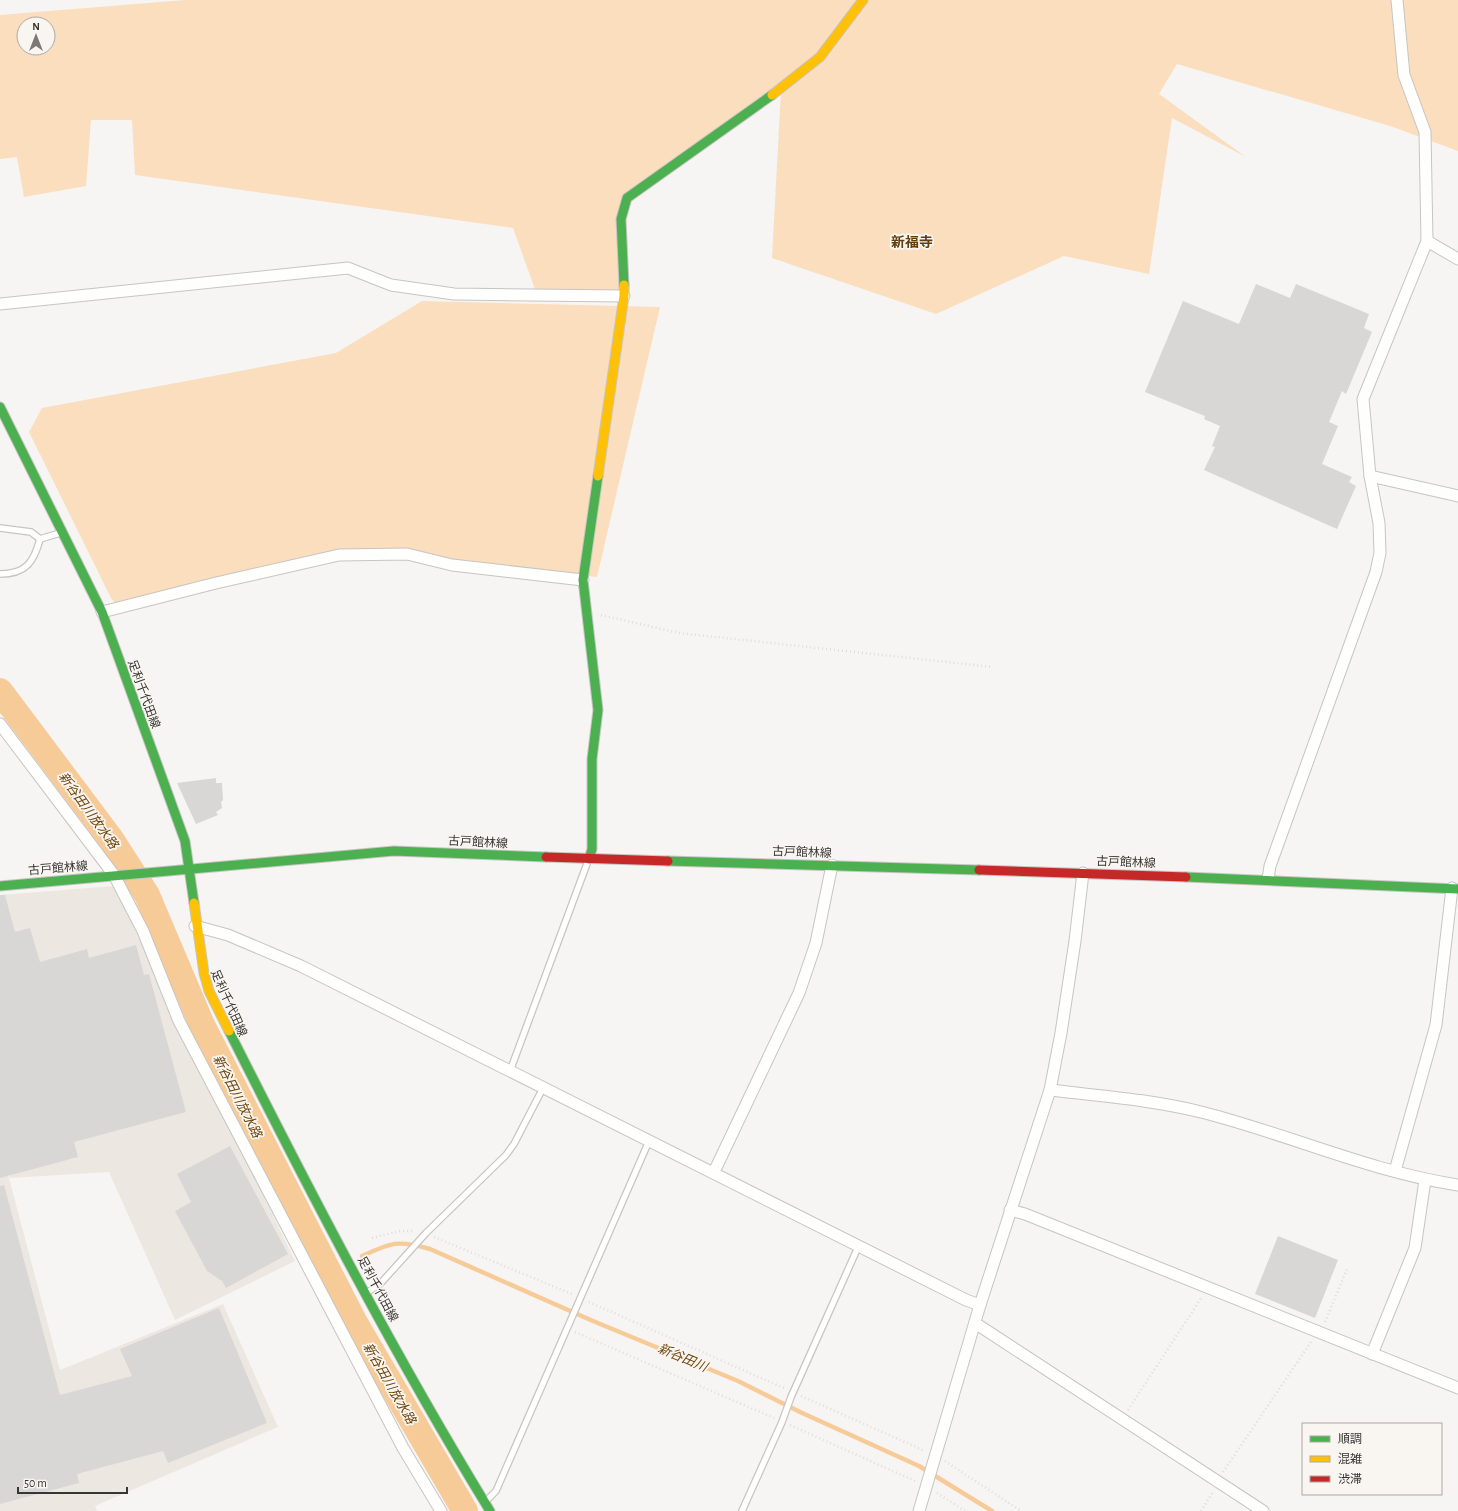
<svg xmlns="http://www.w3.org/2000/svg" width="1458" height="1511" font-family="'Alegreya Sans','Noto Sans JP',sans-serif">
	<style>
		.built { fill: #ece7e1 }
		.green { fill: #fadebe; fill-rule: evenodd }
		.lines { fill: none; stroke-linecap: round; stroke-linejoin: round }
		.stream { stroke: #f7cb98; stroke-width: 4.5 }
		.river { stroke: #f7cb98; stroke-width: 26 }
		.building { fill: #d8d7d5 }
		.lane-casing { stroke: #c7c5c3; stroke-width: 8 }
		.street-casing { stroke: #c7c5c3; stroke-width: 13 }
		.fast-casing { stroke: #c7c5c3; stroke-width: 11 }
		.slow-casing { stroke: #c7c5c3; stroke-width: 11 }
		.jam-casing { stroke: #c7c5c3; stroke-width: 11 }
		.path { stroke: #dedddd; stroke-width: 2.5; stroke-dasharray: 1 3; stroke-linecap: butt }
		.lane { stroke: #fefefd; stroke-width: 5.5 }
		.street { stroke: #fefefd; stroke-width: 11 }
		.fast { stroke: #4caf50; stroke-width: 9 }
		.slow { stroke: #ffc107; stroke-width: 9 }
		.jam { stroke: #c62828; stroke-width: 9 }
		.labels { text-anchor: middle; stroke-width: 3.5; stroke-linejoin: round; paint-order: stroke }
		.street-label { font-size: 12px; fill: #373634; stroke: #f9f5f1 }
		.water-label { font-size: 13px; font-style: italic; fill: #6d450c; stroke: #f9f5f1 }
		.quarter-label { font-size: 14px; font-weight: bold; fill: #633f0c; stroke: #f9f5f1 }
	</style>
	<rect width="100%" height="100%" fill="#f7f5f3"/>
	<!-- built -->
	<g class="built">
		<polygon points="114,886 295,1261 175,1320 109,1172 10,1178 0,1142 0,895"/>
		<polygon points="2,1152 60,1370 223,1304 278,1427 95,1506 97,1511 0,1511 0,1153"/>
	</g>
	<!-- green -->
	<g class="green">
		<path d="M185,0h1273v151l-68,-25 -213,-62 -18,30 87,63 -74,-39 -23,156 -85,-18 -128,58 -164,-56 9,-168 -154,108 -3,98 -87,-1 -24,-67 -378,-53 -3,-55h-41l-5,66 -62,11 -7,-40 -17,2v-144zM24,24h24v24h-24z"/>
		<polygon points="422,301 660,307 597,577 421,558 325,558 120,608 111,598 29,432 42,408 336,353"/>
	</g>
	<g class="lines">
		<!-- stream -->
		<path class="stream" d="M362,1256c30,-14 36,-16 68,-7l163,72 145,60 62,31 119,54 73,45"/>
		<!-- river -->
		<polyline class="river" points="0,691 111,839 147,895 202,1025 354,1321 465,1511"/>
	</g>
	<!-- building -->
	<g class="building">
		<polygon points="1256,284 1290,298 1296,284 1369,314 1364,328 1372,332 1346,394 1342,391 1329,422 1338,426 1322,464 1352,477 1349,482 1356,486 1337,529 1204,470 1215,447 1212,446 1220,426 1204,419 1205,416 1145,392 1183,301 1239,324"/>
		<polygon points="216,778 216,783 222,783 223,800 221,802 222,808 216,812 218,815 196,824 177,783"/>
		<polygon points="0,895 5,895 15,932 30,928 40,962 87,949 89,958 136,945 144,975 149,974 186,1112 74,1142 78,1157 0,1178"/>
		<polygon points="230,1146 288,1254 226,1288 222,1281 207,1271 175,1211 191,1202 177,1174"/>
		<polygon points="4,1185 60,1395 132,1376 120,1349 219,1308 267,1423 168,1463 163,1451 77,1474 79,1483 0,1504 0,1186"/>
		<polygon points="1278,1236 1338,1260 1315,1318 1255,1294"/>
	</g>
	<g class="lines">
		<defs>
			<g id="lane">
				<polyline points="0,528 31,532 40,539"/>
				<polyline points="40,539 60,533"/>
				<path d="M0,574c26,0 34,-12 40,-35"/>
				<polyline points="510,1071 588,861"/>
				<polyline points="368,1292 380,1284 426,1233 506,1155 514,1144 543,1088"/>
				<polyline points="486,1501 496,1491 649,1141"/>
				<polyline points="742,1511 782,1422 791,1397 859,1245"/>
			</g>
			<g id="street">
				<polyline points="1427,241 1458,259"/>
				<polyline points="0,304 348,268 391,285 454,294 624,296"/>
				<polyline points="1370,476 1458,496"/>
				<polyline points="102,612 216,583 339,555 407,554 452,565 583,580"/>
				<polyline points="0,724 114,875 143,931 179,1021 403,1448 441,1511"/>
				<polyline points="1268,879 1270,866 1376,572 1380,553 1379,523 1370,476 1363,399 1427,241 1425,132 1404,75 1397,0"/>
				<polyline points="195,926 228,935 301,966 966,1300 980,1305"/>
				<path d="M1050,1090c52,6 104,10 155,23 85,22 167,59 253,72"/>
				<polyline points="1395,1171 1436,1025 1452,888"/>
				<polyline points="714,1172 799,993 816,943 832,865"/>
				<polyline points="1010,1210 1025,1214 1458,1388"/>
				<polyline points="975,1323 1263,1511"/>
				<polyline points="1372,1354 1415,1248 1425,1180"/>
				<polyline points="919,1511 980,1305 1050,1090 1061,1033 1075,941 1083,873"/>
			</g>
			<g id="fast">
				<polyline points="624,285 621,219 627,198 772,95"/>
				<polyline points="0,407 102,612 185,841 194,903"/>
				<polyline points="589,859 592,849 592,759 598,710 583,580 598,476"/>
				<polyline points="668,861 979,870"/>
				<polyline points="1186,877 1458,889"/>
				<polyline points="0,886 394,851 546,857"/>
				<path d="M229,1031c82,163 166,325 261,480"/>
			</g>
			<g id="slow">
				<polyline points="772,95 820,57 863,0"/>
				<polyline points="598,476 624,296 624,285"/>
				<polyline points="194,903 204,973 209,991 229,1031"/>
			</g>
			<g id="jam">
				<polyline points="546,857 668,861"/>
				<polyline points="979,870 1186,877"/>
			</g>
		</defs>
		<!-- lane casing -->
		<use href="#lane" class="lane-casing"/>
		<!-- street casing -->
		<use href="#street" class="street-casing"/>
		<!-- fast casing -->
		<use href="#fast" class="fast-casing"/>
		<!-- slow casing -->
		<use href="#slow" class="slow-casing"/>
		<!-- jam casing -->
		<use href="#jam" class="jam-casing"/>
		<!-- path -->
		<g class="path">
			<polyline points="601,615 679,633 993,667"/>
			<polyline points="434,1237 572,1294"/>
			<polyline points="372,1238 400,1231 414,1231"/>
			<polyline points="589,1302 786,1389"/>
			<polyline points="1325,1322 1347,1269"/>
			<polyline points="575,1332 774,1418"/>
			<polyline points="801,1396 925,1451"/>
			<polyline points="1128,1410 1202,1297"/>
			<polyline points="790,1425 915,1481"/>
			<polyline points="945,1461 1021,1511"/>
			<polyline points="1223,1472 1311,1342"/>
			<polyline points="937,1493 965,1511"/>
			<polyline points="1201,1511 1213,1492"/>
		</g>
		<!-- lane -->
		<use href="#lane" class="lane"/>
		<!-- street -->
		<use href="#street" class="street"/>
		<!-- fast -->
		<use href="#fast" class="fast"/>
		<!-- slow -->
		<use href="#slow" class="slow"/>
		<!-- jam -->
		<use href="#jam" class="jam"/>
	</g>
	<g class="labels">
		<!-- street labels -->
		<g class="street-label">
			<text transform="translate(144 694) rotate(70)" y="4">足利千代田線</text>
			<text transform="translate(478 842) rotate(3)" y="4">古戸館林線</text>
			<text transform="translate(802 852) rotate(2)" y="4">古戸館林線</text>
			<text transform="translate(1126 862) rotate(2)" y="4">古戸館林線</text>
			<text transform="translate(58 868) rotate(-5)" y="4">古戸館林線</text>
			<text transform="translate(229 1003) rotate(66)" y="4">足利千代田線</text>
			<text transform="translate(378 1289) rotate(62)" y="4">足利千代田線</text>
		</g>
		<!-- water labels -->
		<g class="water-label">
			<text transform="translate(89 810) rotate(54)" y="5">新谷田川放水路</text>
			<text transform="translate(238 1096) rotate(63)" y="5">新谷田川放水路</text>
			<text transform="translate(683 1357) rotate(23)" y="5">新谷田川</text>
			<text transform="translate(390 1383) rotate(60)" y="5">新谷田川放水路</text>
		</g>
		<!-- quarter labels -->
		<g class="quarter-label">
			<text x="912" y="247">新福寺</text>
		</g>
	</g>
	<!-- legend -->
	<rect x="1302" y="1423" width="140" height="72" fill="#f9f5f1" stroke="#aba9a5"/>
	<rect x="1310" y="1436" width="20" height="6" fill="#4caf50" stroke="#aba9a5"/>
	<text x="1338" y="1443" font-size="12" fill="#373634">順調</text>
	<rect x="1310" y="1456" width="20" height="6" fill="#ffc107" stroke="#aba9a5"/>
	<text x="1338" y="1463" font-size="12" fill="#373634">混雑</text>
	<rect x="1310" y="1476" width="20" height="6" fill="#c62828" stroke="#aba9a5"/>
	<text x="1338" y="1483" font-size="12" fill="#373634">渋滞</text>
	<!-- north arrow -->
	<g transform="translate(36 36)"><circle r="19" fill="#f9f5f1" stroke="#aba9a5"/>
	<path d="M0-3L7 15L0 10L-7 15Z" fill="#7a7977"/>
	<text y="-6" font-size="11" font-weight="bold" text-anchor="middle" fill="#373634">N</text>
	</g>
	<!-- scale -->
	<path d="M18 1487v6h109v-6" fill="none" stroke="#373634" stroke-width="2"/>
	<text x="24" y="1487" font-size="12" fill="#373634" stroke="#f9f5f1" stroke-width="3" paint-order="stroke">50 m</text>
</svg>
